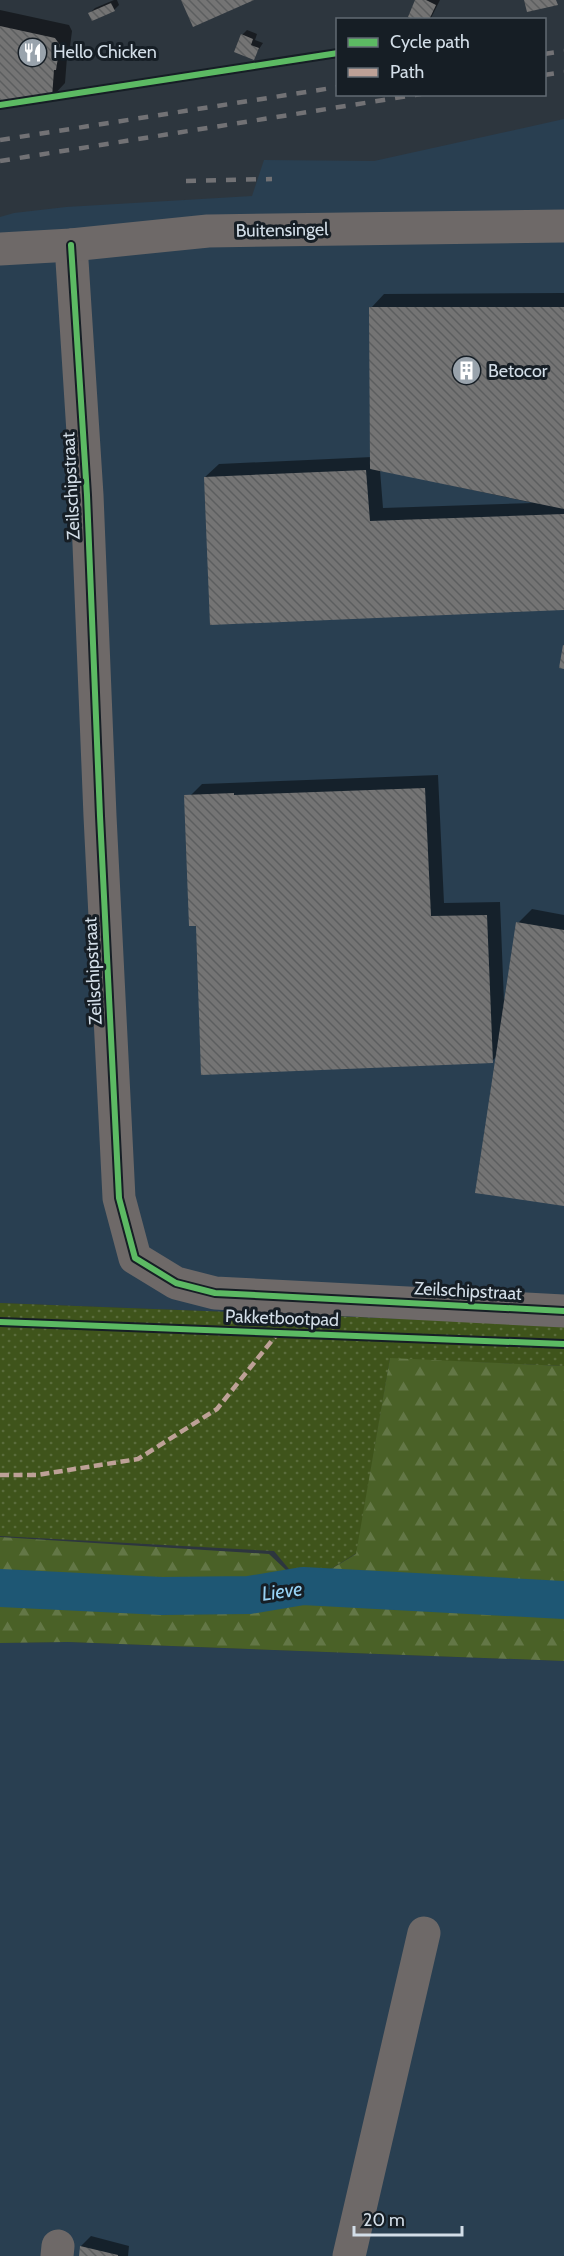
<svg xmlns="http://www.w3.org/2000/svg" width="564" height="2256" font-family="Cabin,sans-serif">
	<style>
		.built { fill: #293f51 }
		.grass { fill: url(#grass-dots) }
		.forest { fill: url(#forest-firs) }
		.shadow { fill: #0007; fill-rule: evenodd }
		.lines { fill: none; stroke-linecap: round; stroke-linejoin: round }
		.canal { stroke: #1e5774; stroke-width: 38 }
		.building { fill: url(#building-back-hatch) }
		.minor { stroke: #6e6968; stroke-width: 33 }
		.rail { stroke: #727275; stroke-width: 4.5; stroke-dasharray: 10 10; stroke-linecap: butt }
		.quiet { stroke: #bda197; stroke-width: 4.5; stroke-dasharray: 9 4.5; stroke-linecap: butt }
		.cycleway-casing { stroke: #161e25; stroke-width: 10 }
		.cycleway { stroke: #5cba63; stroke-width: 6 }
		.labels { text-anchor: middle; stroke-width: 6; stroke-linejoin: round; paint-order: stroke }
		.poi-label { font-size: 18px; fill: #d3dee8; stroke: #161e25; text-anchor: start }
		.street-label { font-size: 18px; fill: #d3dee8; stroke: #161e25 }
		.water-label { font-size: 20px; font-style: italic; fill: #97d2f4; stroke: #161e25 }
	</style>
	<defs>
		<pattern id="grass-dots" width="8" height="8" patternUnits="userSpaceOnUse" patternTransform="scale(1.5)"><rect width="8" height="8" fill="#3f541b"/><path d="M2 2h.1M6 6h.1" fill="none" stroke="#5a6c3c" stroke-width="1.8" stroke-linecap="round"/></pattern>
		<pattern id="forest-firs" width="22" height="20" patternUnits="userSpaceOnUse" patternTransform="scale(1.5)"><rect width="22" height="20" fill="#4a6127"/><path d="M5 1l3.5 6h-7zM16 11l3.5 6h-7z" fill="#637746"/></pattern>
		<pattern id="building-back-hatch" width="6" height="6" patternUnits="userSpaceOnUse" patternTransform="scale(1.5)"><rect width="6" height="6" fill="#747474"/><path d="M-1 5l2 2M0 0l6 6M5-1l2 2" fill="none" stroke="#5c5e5f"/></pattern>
	</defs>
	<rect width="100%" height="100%" fill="#2d363e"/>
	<!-- built -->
	<g class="built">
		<polygon points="564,119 564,1325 0,1303 0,217 14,213 66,207 252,196 264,160 374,161"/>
		<polygon points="68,1642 564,1661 564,2256 0,2256 0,1643"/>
	</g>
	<!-- grass -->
	<polygon class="grass" points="0,1303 564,1325 564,1366 390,1359 357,1553 303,1586 274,1551 0,1536"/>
	<!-- forest -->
	<polygon class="forest" points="390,1358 564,1366 564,1661 68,1642 0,1643 0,1537 269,1554 303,1586 356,1554"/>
	<!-- shadow -->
	<g class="shadow">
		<polygon points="114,0 117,0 119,5 114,10 90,13 95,8"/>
		<polygon points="417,0 440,0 430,20 417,20"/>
		<polygon points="0,10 69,25 72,31 69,55 67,57 65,83 52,97 0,103"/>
		<polygon points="247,30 257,34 255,40 263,43 253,58 242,35"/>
		<path d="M564,293v316l-359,-132 14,-13 153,-7 -1,-149 13,-14zM380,470l153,33 -150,5z"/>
		<polygon points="438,775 444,903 500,902 504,1002 518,923 532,909 564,915 564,1205 497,1056 492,1061 197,924 188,798 202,784"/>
		<polygon points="91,2236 129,2246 128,2256 80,2256 81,2246"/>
	</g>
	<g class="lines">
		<!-- canal -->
		<polyline class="canal" points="0,1588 162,1596 249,1595 303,1586 564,1600"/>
	</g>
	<!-- building -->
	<g class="building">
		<polygon points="181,0 254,0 193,27"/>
		<polygon points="415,0 426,0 436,5 429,20 414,20 408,17"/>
		<polygon points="524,0 556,0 558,5 527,12"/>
		<polygon points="111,3 115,11 92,21 88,13"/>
		<polygon points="0,26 55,38 60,45 56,70 54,70 52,98 0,105"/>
		<polygon points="241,34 253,39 251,45 259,48 254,60 234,52"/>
		<polygon points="369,307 564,307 564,509 370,469"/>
		<polygon points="366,470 370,521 564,514 564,610 210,625 204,477"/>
		<polygon points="563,645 564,645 564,669 559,668"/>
		<polygon points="425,788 431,916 487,915 493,1063 201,1075 196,926 189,926 184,795 234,793 234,795"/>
		<polygon points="516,922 564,930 564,1206 475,1193"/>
		<polygon points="80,2246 118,2255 118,2256 79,2256"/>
	</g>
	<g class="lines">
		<!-- minor -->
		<g class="minor">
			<polyline points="71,245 87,495 100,816 119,1198 135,1258 176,1283 215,1293 564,1311"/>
			<polyline points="0,249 71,245 208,231 564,226"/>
			<polyline points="57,2256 58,2246"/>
			<polyline points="349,2256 424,1933"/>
		</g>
		<!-- rail -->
		<g class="rail">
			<polyline points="544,54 564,51"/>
			<polyline points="544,75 564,72"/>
			<polyline points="0,140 338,87"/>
			<polyline points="0,161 421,94"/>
			<polyline points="186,181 272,179"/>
		</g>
		<!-- quiet -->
		<polyline class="quiet" points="0,1475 37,1475 138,1459 217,1409 278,1333"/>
		<defs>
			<g id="cycleway">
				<polyline points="0,105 338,53"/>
				<polyline points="71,245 87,495 100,816 119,1198 135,1258 176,1283 215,1293 564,1311"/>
				<polyline points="0,1322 564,1344"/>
			</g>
		</defs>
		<!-- cycleway casing -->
		<use href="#cycleway" class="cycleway-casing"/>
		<!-- cycleway -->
		<use href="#cycleway" class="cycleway"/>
	</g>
	<!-- icons -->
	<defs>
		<symbol id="restaurant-disc" viewBox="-11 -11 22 22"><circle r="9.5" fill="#99a3ac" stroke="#161e25"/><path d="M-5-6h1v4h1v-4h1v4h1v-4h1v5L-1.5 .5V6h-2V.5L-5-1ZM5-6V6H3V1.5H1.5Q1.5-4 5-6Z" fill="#fff"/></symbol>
		<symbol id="building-disc" viewBox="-11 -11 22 22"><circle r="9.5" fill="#99a3ac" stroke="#161e25"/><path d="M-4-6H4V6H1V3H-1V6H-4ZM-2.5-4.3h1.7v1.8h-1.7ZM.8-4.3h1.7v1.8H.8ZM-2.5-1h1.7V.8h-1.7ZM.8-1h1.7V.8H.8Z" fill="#fff"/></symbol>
	</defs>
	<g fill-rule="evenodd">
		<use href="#restaurant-disc" x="16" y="36" width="33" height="33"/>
		<use href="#building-disc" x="450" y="354" width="33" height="33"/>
	</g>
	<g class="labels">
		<!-- poi labels -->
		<g class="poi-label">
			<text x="53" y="58">Hello Chicken</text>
			<text x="488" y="377">Betocor</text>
		</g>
		<!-- street labels -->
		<g class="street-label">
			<text transform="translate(282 230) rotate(-1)" y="6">Buitensingel</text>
			<text transform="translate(71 486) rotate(-93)" y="6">Zeilschipstraat</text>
			<text transform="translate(93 971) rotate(-93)" y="6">Zeilschipstraat</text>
			<text transform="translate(468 1291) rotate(3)" y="6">Zeilschipstraat</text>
			<text transform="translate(282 1318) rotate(2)" y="6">Pakketbootpad</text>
		</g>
		<!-- water labels -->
		<g class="water-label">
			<text transform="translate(282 1591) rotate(-8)" y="7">Lieve</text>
		</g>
	</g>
	<!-- legend -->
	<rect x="336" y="18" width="210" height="78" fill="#161e25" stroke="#626b73" stroke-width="1.5"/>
	<rect x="348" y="38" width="30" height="9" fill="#5cba63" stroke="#626b73" stroke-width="1.5"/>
	<text x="390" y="48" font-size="18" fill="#d3dee8">Cycle path</text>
	<rect x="348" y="68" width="30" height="9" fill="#bda197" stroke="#626b73" stroke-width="1.5"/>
	<text x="390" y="78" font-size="18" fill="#d3dee8">Path</text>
	<!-- scale -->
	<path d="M354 2226v9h108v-9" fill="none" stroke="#d3dee8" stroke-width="3"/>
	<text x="363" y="2226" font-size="18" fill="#d3dee8" stroke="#161e25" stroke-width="4.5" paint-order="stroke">20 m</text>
</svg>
